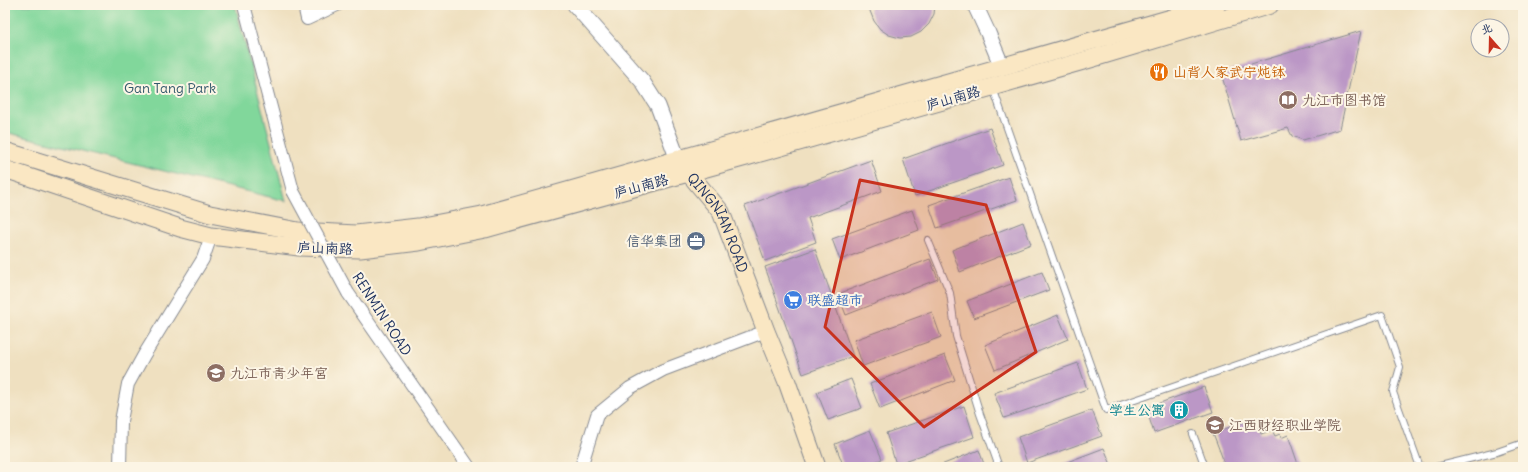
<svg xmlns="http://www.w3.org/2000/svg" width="1528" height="472" font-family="Delius,'LXGW WenKai TC',sans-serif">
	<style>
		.green { fill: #81d79b; stroke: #4e837c }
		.building { fill: #bb97c6 }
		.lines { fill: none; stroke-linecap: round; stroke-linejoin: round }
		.service-casing { stroke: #85888f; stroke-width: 8 }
		.minor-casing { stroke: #85888f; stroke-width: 14 }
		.tertiary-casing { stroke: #85888f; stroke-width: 17 }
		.secondary-casing { stroke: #85888f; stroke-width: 19 }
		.service { stroke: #fff; stroke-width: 6 }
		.minor { stroke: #fff; stroke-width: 12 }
		.tertiary { stroke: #fff; stroke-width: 15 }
		.secondary { stroke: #fae7c3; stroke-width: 17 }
		.minor-bridge-casing { stroke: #85888f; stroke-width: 14; stroke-linecap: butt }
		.minor-bridge { stroke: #fff; stroke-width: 12 }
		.marked { fill: #c8321e; fill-opacity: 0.2; stroke: #c8321e; stroke-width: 3; stroke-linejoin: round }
		.labels { text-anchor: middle; stroke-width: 4; stroke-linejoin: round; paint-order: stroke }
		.food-label { font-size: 14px; fill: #c56008; stroke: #fcf5e5; text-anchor: start }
		.park-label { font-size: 14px; fill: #34596d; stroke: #fcf5e5 }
		.street-label { font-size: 14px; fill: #1b2f5e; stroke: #fcf5e5 }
		.education-label { font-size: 14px; fill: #785e54; stroke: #fcf5e5; text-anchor: start }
		.service-label { font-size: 14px; fill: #4e5e75; stroke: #fcf5e5; text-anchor: end }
		.shop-label { font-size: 14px; fill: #366cbe; stroke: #fcf5e5; text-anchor: start }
		.culture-label { font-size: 14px; fill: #0d838f; stroke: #fcf5e5; text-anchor: end }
	</style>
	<rect width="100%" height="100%" fill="#fcf5e5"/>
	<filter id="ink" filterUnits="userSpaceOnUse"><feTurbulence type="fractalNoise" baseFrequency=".025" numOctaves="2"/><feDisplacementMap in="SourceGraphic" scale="8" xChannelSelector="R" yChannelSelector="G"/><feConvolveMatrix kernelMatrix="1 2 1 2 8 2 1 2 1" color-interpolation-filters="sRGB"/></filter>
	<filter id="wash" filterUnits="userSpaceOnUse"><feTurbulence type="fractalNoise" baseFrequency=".012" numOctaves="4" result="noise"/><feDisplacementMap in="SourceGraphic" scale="16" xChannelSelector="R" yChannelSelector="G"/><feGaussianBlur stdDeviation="0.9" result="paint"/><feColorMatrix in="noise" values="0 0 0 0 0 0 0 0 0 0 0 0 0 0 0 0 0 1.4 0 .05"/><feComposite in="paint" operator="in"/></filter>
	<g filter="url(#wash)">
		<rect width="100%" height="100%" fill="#efe0c0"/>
		<!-- green -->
		<polygon class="green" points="5,5 235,5 286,201 5,132"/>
		<g id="blocks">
			<!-- building -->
			<g class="building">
				<polygon points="870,5 935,5 934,14 929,24 921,32 911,37 900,38 889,35 880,29 874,21 870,11"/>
				<polygon points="1361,31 1340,129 1303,140 1292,136 1288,128 1241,141 1221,73"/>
				<polygon points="990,128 1003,165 915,196 903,159"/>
				<polygon points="871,160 882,191 808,218 816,242 765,261 745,206"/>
				<polygon points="1009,177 1017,200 937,228 929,205"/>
				<polygon points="912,210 919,230 840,260 832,239"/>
				<polygon points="1023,222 1031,244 960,272 952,250"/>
				<polygon points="815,249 853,356 803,374 765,267"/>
				<polygon points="930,259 938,279 846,315 838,294"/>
				<polygon points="1042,272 1049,290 974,318 967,301"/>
				<polygon points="932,312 941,337 863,366 854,340"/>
				<polygon points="1058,315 1068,339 995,370 985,345"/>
				<polygon points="945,355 955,380 880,409 870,384"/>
				<polygon points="1078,363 1087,389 1004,418 994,393"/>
				<polygon points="851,379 862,408 828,420 817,392"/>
				<polygon points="1204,387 1213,412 1154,433 1146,408"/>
				<polygon points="964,406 974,437 896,464 886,433"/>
				<polygon points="1092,410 1102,436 1027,463 1018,437"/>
				<polygon points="1250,420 1257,424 1261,434 1272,430 1275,436 1280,434 1281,438 1288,435 1299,467 1216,467 1215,465 1224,462 1213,433"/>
				<polygon points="870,430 882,459 862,467 844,467 835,444"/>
				<polygon points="1104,448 1112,467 1054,467"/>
				<polygon points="979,450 985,467 936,467"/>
			</g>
		</g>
	</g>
	<g filter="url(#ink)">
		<use href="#blocks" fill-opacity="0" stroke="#85888f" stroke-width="1"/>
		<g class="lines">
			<defs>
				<g id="service">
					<polyline points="993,88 1106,410 1382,315 1400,367 1393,392 1420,467"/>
					<polyline points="928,240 950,293 956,336 980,414 999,467"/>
					<polyline points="1193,434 1205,467"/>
					<polyline points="1436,467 1497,452 1523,443"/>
				</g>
				<g id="minor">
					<polyline points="244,5 293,191"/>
					<polyline points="304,5 307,19 337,5"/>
					<polyline points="348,293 469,467"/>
					<polyline points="120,467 121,421 128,384 144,355 203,259 211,236"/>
					<polyline points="581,467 597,415 630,388 663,370 766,331"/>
				</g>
				<g id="tertiary">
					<polyline points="575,5 642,81 658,106 678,160"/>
					<polyline points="975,5 988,33 1002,67"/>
				</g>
				<g id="secondary">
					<polyline points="5,151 210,214 298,231 356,234 418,227 482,215 585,186 1217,5"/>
					<path id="s1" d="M682,165l39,47 45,119 21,51 30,85"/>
					<polyline points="5,169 180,228 211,236 299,247 360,249 419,242 485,229 746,157 1090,59 1270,5"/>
				</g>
			</defs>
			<!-- service casing -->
			<use href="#service" class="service-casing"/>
			<!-- minor casing -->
			<use href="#minor" class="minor-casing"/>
			<!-- tertiary casing -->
			<use href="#tertiary" class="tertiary-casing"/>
			<!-- secondary casing -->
			<use href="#secondary" class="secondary-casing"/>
			<!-- service -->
			<use href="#service" class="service"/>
			<!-- minor -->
			<use href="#minor" class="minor"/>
			<!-- tertiary -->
			<use href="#tertiary" class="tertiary"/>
			<!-- secondary -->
			<use href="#secondary" class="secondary"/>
			<defs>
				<polyline id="minor-bridge" points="293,191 348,293"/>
			</defs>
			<!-- minor-bridge casing -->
			<use href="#minor-bridge" class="minor-bridge-casing"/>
			<!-- minor-bridge -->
			<use href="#minor-bridge" class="minor-bridge"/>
		</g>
	</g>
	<!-- marked area -->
	<path class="marked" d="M860,180l126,25 50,147 -112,75 -99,-100z"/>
	<!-- icons -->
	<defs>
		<symbol id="restaurant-disc" viewBox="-11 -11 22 22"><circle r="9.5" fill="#e8710a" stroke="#fcf5e5"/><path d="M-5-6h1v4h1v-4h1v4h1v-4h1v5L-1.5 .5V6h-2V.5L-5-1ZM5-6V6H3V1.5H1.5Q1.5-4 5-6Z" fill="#fff"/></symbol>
		<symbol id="library-disc" viewBox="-11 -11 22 22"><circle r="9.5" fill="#8d6e63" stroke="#fcf5e5"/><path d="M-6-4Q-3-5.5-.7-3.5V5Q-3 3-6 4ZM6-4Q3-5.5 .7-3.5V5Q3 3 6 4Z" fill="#fff"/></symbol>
		<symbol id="office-disc" viewBox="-11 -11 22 22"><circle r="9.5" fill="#5c6f8a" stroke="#fcf5e5"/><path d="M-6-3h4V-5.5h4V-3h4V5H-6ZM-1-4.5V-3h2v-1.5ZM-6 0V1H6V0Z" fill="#fff"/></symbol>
		<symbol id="supermarket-disc" viewBox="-11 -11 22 22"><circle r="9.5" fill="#3f7fe0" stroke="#fcf5e5"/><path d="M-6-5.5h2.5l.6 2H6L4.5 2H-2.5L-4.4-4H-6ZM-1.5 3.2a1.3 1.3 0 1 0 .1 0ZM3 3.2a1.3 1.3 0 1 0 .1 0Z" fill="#fff"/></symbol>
		<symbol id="school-disc" viewBox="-11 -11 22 22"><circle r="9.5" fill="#8d6e63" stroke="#fcf5e5"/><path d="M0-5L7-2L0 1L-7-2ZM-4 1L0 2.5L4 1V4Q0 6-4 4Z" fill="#fff"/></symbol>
		<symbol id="building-disc" viewBox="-11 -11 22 22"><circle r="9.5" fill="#0f9aa8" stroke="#fcf5e5"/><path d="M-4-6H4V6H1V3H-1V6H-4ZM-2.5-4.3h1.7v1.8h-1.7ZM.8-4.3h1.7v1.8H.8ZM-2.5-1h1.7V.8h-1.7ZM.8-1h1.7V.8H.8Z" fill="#fff"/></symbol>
		<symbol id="university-disc" viewBox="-11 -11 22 22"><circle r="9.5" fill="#8d6e63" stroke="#fcf5e5"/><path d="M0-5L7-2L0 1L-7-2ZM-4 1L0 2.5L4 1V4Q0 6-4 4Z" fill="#fff"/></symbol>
	</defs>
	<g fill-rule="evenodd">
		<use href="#restaurant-disc" x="1148" y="61" width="22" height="22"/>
		<use href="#library-disc" x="1277" y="89" width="22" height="22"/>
		<use href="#office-disc" x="685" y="230" width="22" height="22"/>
		<use href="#supermarket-disc" x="782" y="289" width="22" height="22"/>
		<use href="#school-disc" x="205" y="362" width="22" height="22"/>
		<use href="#building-disc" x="1168" y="399" width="22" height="22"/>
		<use href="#university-disc" x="1204" y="414" width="22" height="22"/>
	</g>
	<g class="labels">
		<!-- food labels -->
		<g class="food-label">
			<text x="1173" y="77">山背人家武宁炖钵</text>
		</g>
		<!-- park labels -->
		<g class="park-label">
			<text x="170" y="93">Gan Tang Park</text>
		</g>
		<!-- street labels -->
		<g class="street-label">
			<text transform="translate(953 98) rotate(-16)" y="5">庐山南路</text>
			<text transform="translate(641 186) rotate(-15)" y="5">庐山南路</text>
			<text dy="5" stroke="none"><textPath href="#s1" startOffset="69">QINGNIAN ROAD</textPath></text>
			<text transform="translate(325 248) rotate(2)" y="5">庐山南路</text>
			<text transform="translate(382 314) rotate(57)" y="5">RENMIN ROAD</text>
		</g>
		<!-- education labels -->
		<g class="education-label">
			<text x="1302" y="105">九江市图书馆</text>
			<text x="230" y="378">九江市青少年宫</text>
			<text x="1229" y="430">江西财经职业学院</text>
		</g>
		<!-- service labels -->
		<g class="service-label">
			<text x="682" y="246">信华集团</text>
		</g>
		<!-- shop labels -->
		<g class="shop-label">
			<text x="807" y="305">联盛超市</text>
		</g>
		<!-- culture labels -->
		<g class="culture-label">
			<text x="1165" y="415">学生公寓</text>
		</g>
	</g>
	<!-- margin -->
	<rect width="1528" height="472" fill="none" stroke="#fcf5e5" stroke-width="20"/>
	<!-- north arrow -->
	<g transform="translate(1490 38) rotate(340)"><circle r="19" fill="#fcf5e5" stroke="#a2a6af"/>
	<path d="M0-3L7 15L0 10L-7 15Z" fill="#c8321e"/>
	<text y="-6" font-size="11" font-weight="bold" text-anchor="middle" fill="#1b2f5e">北</text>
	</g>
</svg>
